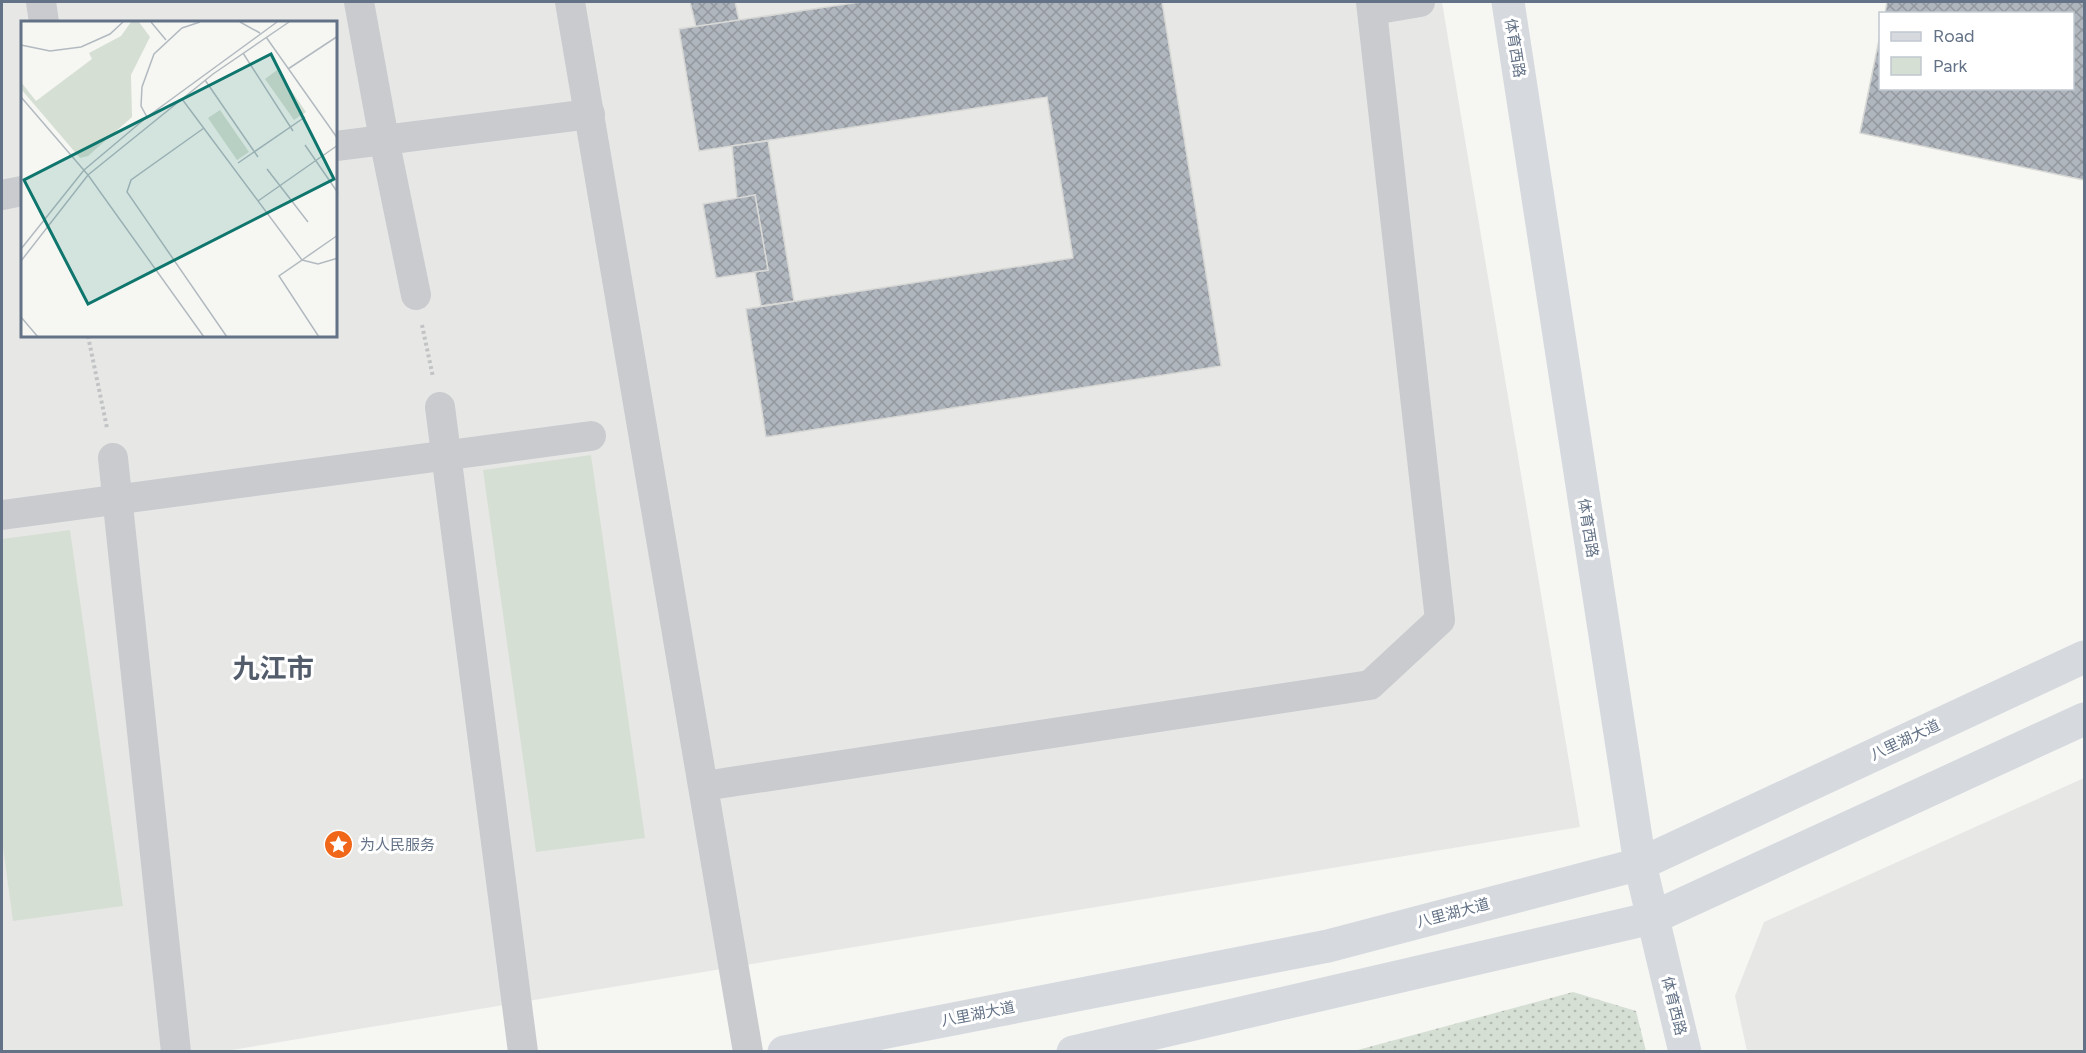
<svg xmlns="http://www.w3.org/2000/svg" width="2086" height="1053" font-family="Figtree,'Noto Sans SC',sans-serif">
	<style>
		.built { fill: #e7e8e6; fill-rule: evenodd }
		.grass { fill: url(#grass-dots) }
		.green { fill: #d6dfd3 }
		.building { fill: url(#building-cross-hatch); stroke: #d7d8d5; stroke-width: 1.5 }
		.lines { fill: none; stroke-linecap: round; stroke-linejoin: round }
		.path { stroke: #c2c3c5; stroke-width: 4; stroke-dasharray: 3 3; stroke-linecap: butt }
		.street { stroke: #c9cbcf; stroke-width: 30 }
		.secondary { stroke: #d6dadf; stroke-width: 33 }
		.primary { stroke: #d6dadf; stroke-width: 33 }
		.labels { text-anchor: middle; stroke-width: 6; stroke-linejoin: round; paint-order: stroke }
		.street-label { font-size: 15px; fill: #637286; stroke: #fff }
		.poi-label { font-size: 15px; fill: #637286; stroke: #fff; text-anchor: start }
		.town-label { font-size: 27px; font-weight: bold; fill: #525c6b; stroke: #fff }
		.inset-road { fill: none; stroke: #b2bac0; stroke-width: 1.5 }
		.view { fill: #0f766e; fill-opacity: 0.15; stroke: #0f766e; stroke-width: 3 }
		.inset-edge { fill: none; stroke: #637286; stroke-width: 3 }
	</style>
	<defs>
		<pattern id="grass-dots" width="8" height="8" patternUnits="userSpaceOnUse" patternTransform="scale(1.5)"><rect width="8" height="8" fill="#d6dfd3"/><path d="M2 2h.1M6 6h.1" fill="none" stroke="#b1b9b1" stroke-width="1.8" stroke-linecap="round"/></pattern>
		<pattern id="building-cross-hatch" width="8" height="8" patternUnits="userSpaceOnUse" patternTransform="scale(1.5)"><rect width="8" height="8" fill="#b0b6bd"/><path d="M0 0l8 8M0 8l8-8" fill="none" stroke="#93989f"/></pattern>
	</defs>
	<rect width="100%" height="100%" fill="#f6f7f3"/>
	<!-- built -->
	<g class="built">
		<path d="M2,2h1440l138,825 -1354,224 -224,1zM22,22h314v314h-314z"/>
		<polygon points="2084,778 2084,1051 1747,1051 1735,996 1764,922"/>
	</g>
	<!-- grass -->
	<polygon class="grass" points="1573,992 1636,1011 1646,1051 1354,1051"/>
	<!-- green -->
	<g class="green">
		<polygon points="591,455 645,838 536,852 483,470"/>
		<polygon points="70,530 123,906 13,921 2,840 2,539"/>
	</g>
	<!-- building -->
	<g class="building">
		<polygon points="690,2 735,2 739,20 696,27"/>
		<polygon points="860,2 1162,2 1221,366 766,437 746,309 1073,258 1047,97 699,151 679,29"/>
		<polygon points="1887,2 2084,2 2084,180 1860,133 1880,35 1880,88 2072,88 2072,14 1885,14"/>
		<polygon points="768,141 794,301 761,306 755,272 768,270 755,195 737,199 732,146"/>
		<polygon points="755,195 768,270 716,278 703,204"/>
	</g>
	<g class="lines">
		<!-- path -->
		<g class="path">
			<polyline points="422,325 433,377"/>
			<polyline points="88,336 107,428"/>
		</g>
		<!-- street -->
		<g class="street">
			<polyline points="41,2 44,22"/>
			<polyline points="359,2 384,139 416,295"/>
			<polyline points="570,2 748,1052"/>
			<polyline points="1373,10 1420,2"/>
			<polyline points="336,146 590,114"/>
			<polyline points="2,195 22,191"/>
			<polyline points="440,407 523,1052"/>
			<polyline points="113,458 176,1052"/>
			<polyline points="2,515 591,436"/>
			<polyline points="704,786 1370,685 1440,620 1371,2"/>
		</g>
		<!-- secondary -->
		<polyline class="secondary" points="1508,2 1640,864 1685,1052"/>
		<!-- primary -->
		<g class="primary">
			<polyline points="784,1052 1328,946 1640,864 2084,657"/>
			<polyline points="1073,1052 1652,918 2084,719"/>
		</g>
	</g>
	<!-- icons -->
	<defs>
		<symbol id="sight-disc" viewBox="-11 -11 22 22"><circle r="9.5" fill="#f06719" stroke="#fff"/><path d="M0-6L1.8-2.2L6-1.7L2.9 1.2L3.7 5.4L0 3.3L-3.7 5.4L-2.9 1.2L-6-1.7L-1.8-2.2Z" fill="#fff"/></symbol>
	</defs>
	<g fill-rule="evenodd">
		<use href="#sight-disc" x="322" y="828" width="33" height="33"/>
	</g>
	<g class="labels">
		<!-- street labels -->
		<g class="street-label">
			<text transform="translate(1515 48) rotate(81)" y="5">体育西路</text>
			<text transform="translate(1588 528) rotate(81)" y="5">体育西路</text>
			<text transform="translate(1905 740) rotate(-25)" y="5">八里湖大道</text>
			<text transform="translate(1453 913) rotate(-15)" y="5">八里湖大道</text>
			<text transform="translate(1674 1006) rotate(76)" y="5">体育西路</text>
			<text transform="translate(978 1014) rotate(-11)" y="5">八里湖大道</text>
		</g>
		<!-- poi labels -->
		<g class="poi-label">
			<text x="360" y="850">为人民服务</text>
		</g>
		<!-- town labels -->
		<g class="town-label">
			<text x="273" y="678">九江市</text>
		</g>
	</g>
	<!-- overview -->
	<g transform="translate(21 21)">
		<rect width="316" height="316" fill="#f6f7f3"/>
		<path d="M110,1h8l11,15 -19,38 1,42 -44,39 -8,2 -59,-69v-7l15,19 56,-42 -3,-6 32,-17z" fill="#d6dfd3"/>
		<path d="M256,49l29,42 -12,8 -29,-41zM199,89l29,42 -12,8 -29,-42z" fill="#d6dfd3"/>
		<path class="inset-road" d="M130,1l15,18M219,1l20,11M245,16l72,102M0,24l29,6 31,-4 29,-13 13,-12M222,32l50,78M267,48l50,-33M184,59l53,77M0,76l67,78 116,162M161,78l120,161 -23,16 40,61M126,96l-6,-11 1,-19 12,-33 28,-26 18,-6M183,107l-73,52 -4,12 100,145M284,124l33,48M217,142l67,-46M246,148l41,53M237,180l80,-56M0,228l63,-79 63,-53 130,-95M281,239l36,-25M281,239l16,4 20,-6M0,240l67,-86 125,-101 76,-52M0,296l17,20"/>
		<path class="view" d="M250,33l63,125 -246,125 -64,-124z"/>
		<rect width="316" height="316" class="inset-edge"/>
	</g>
	<!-- border -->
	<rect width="2086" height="1053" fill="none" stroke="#637286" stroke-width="6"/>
	<!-- legend -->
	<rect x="1879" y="12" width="195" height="78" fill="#ffffff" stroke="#c1c7cf" stroke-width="1.5"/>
	<rect x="1891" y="32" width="30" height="9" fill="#d6dadf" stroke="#c1c7cf" stroke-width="1.5"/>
	<text x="1933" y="42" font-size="18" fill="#637286">Road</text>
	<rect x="1891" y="57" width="30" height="18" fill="#d6dfd3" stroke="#c1c7cf" stroke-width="1.5"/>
	<text x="1933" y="72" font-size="18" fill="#637286">Park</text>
</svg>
